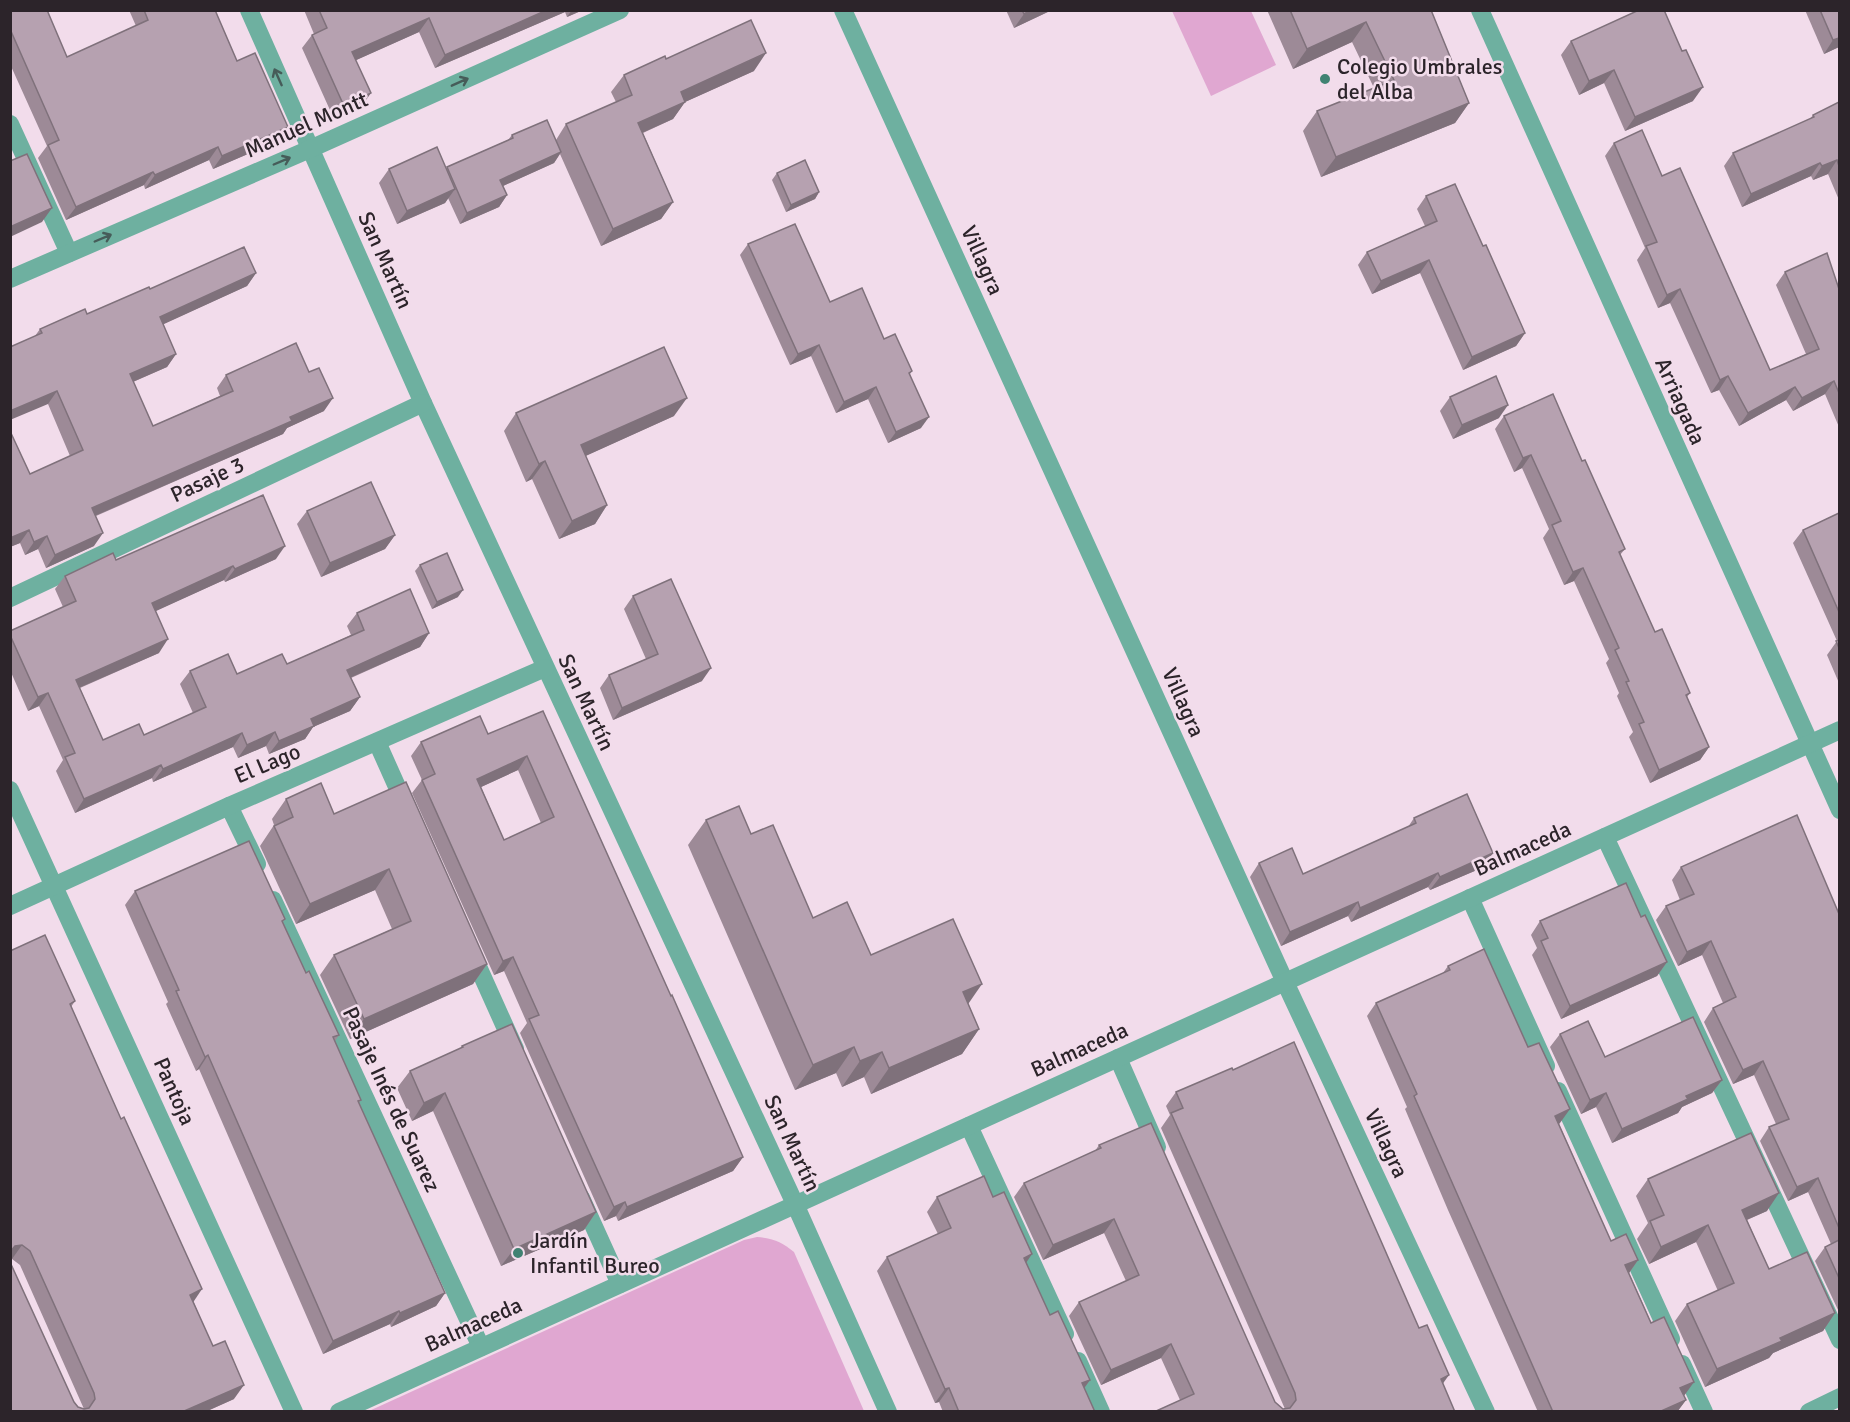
<svg xmlns="http://www.w3.org/2000/svg" width="1850" height="1422" font-family="Signika,sans-serif">
	<style>
		.park { fill: #e0a7d1 }
		.lines { fill: none; stroke-linecap: round; stroke-linejoin: round }
		.street { stroke: #6eb0a0; stroke-width: 18 }
		.wall { fill: #9d8a97; fill-rule: evenodd }
		.shaded-wall { fill: #7f717b }
		.building { fill: #b6a1b0; stroke: #7f717b; stroke-width: 1.5; fill-rule: evenodd }
		.oneway { stroke: #465c59 }
		.poi-dot { fill: #408272; stroke: #f2dceb; stroke-width: 2 }
		.labels { text-anchor: middle; stroke-width: 5; stroke-linejoin: round; paint-order: stroke }
		.poi-label { font-size: 22px; fill: #2c242a; stroke: #f2dceb; text-anchor: start }
		.street-label { font-size: 22px; fill: #2c242a; stroke: #f2dceb }
	</style>
	<rect width="100%" height="100%" fill="#f2dceb"/>
	<!-- park -->
	<g class="park">
		<polygon points="1172,11 1251,11 1276,65 1211,96"/>
		<path d="M757,1237c16,1 25,5 37,15l70,159h-495l375,-171z"/>
	</g>
	<g class="lines">
		<!-- street -->
		<g class="street">
			<polyline points="249,10 423,403 795,1204 888,1412"/>
			<polyline points="843,10 1285,982 1486,1412"/>
			<polyline points="1480,10 1840,810"/>
			<polyline points="10,124 69,253"/>
			<polyline points="10,279 310,149 620,10"/>
			<polyline points="10,598 423,403"/>
			<polyline points="377,742 407,809"/>
			<polyline points="10,790 294,1412"/>
			<polyline points="229,806 257,864"/>
			<polyline points="1605,837 1840,1340"/>
			<polyline points="1470,898 1546,1066"/>
			<polyline points="273,900 481,1347"/>
			<polyline points="10,906 229,806 545,668"/>
			<polyline points="471,951 515,1049"/>
			<polyline points="1118,1058 1157,1147"/>
			<polyline points="1558,1091 1671,1339"/>
			<polyline points="969,1126 1065,1334"/>
			<polyline points="581,1198 620,1284"/>
			<polyline points="1078,1361 1101,1412"/>
			<polyline points="1682,1364 1704,1412"/>
			<polyline points="339,1412 1840,730"/>
			<polyline points="1809,1412 1840,1397"/>
		</g>
	</g>
	<!-- wall -->
	<g class="wall">
		<polygon points="10,10 67,57 136,26 129,10 215,10 237,61 288,127 278,141 213,169 209,160 145,189 144,185 66,220 38,158 47,146 10,64"/>
		<polygon points="304,10 583,10 567,17 565,12 435,68 419,32 356,60 361,107 334,119 302,48 312,35 314,34"/>
		<polygon points="1006,10 1052,10 1014,28"/>
		<polygon points="1267,10 1431,10 1469,103 1455,123 1321,177 1303,131 1317,111 1374,88 1352,42 1293,69"/>
		<polygon points="1805,10 1839,10 1839,47 1824,54"/>
		<polygon points="1571,41 1693,101 1625,131 1604,83 1579,95 1561,55"/>
		<polygon points="666,59 754,71 685,102 673,119 643,133 673,202 661,219 601,246 560,154 554,163 503,186 507,195 499,207 460,224 448,198 445,203 397,224 379,183 389,169 446,169 447,167 508,140 512,135 556,140 566,124 616,102 611,92 624,75"/>
		<polygon points="1839,102 1839,200 1828,174 1813,180 1811,176 1742,207 1724,166 1733,153 1810,119 1813,115"/>
		<polygon points="1614,143 1662,176 1770,370 1806,354 1776,285 1785,272 1839,289 1839,427 1825,394 1793,411 1786,400 1739,426 1719,390 1711,393 1670,303 1658,308 1637,260 1645,248 1605,156"/>
		<polygon points="777,173 819,192 815,199 786,212 772,180"/>
		<polygon points="1426,196 1483,246 1525,333 1516,346 1463,370 1420,273 1372,294 1358,265 1367,252 1425,226 1417,209"/>
		<polygon points="748,244 830,302 884,339 912,371 910,374 921,428 888,443 868,399 836,413 811,356 790,365 740,255"/>
		<polygon points="256,273 247,286 163,324 176,354 167,367 133,382 153,426 220,396 217,388 226,375 324,411 287,428 283,434 96,516 94,546 46,568 38,549 25,555 20,543 10,547 10,431 30,474 70,456 48,404 35,336 40,329 87,314 150,289"/>
		<polygon points="1450,397 1499,418 1453,439 1440,411"/>
		<polygon points="516,413 674,416 585,456 607,505 595,524 559,539 532,479 526,482 504,431"/>
		<polygon points="1504,416 1582,461 1625,549 1620,555 1655,632 1690,693 1687,697 1709,747 1700,760 1650,783 1629,737 1633,732 1617,696 1619,693 1606,663 1609,659 1574,581 1564,585 1543,538 1549,529 1522,468 1514,472 1495,429"/>
		<polygon points="307,511 395,535 385,549 321,577 297,524"/>
		<polygon points="1839,513 1839,683 1827,655 1837,641 1793,543 1803,530"/>
		<polygon points="276,559 225,582 224,580 155,611 159,653 80,688 103,740 144,735 193,713 180,684 190,671 237,674 287,664 351,635 347,626 357,613 429,633 420,647 351,678 360,697 350,711 313,727 305,739 269,754 266,746 238,758 233,747 153,782 152,778 75,813 56,771 63,760 39,706 28,711 10,670 10,631 63,607 55,589 65,576 116,560"/>
		<polygon points="420,565 458,597 432,609 415,571"/>
		<polygon points="633,596 702,681 613,720 600,688 609,675 646,659 624,609"/>
		<path d="M543,711l200,446 -10,14 -115,50 -2,-5 -12,5 -84,-188 7,-10 -23,-52 -10,4 -82,-182 10,-13 -11,-24 10,-14 67,-8zM518,770l23,53 -37,17 -23,-53z"/>
		<polygon points="286,799 334,814 487,964 473,984 350,1039 320,975 334,955 392,929 375,890 296,924 260,846 274,825 272,819"/>
		<polygon points="1414,818 1484,867 1430,890 1428,887 1351,922 1348,916 1281,946 1250,877 1259,863 1303,874 1408,827"/>
		<polygon points="706,820 751,834 813,918 871,955 968,1003 979,1029 962,1054 871,1094 864,1077 842,1087 836,1073 795,1090 688,845"/>
		<polygon points="1681,867 1839,914 1839,1312 1815,1261 1825,1247 1831,1244 1808,1192 1788,1201 1760,1141 1769,1127 1776,1124 1754,1075 1733,1084 1704,1022 1713,1008 1723,1003 1702,955 1678,966 1656,920 1666,906 1680,900 1672,880"/>
		<polygon points="135,891 285,919 283,922 306,973 339,1035 335,1041 361,1100 359,1103 445,1293 436,1306 391,1327 390,1324 323,1354 199,1069 196,1071 166,1004 168,1002 125,905"/>
		<polygon points="1641,917 1667,962 1657,976 1561,1019 1532,955 1537,948 1531,935 1540,921"/>
		<polygon points="10,951 75,1001 71,1007 234,1399 205,1412 10,1412 74,1402 78,1407 84,1409 20,1265 12,1259"/>
		<polygon points="1448,966 1560,1123 1559,1124 1611,1241 1638,1260 1629,1273 1686,1400 1677,1412 1538,1412 1448,1210 1405,1109 1407,1107 1367,1016 1376,1003 1443,973"/>
		<polygon points="1560,1034 1605,1057 1722,1080 1712,1093 1682,1107 1678,1113 1612,1143 1596,1107 1581,1114 1550,1047"/>
		<polygon points="462,1046 596,1212 584,1230 501,1266 433,1111 412,1121 397,1088 410,1071 461,1048"/>
		<polygon points="1176,1092 1443,1384 1455,1412 1154,1412 1180,1400 1161,1358 1101,1385 1069,1316 1079,1302 1126,1281 1104,1233 1043,1260 1014,1197 1024,1183 1095,1151 1099,1145 1275,1402 1283,1409 1285,1409 1161,1128 1170,1115 1166,1106"/>
		<polygon points="1648,1179 1767,1211 1747,1220 1769,1269 1835,1313 1823,1331 1773,1353 1769,1358 1705,1387 1675,1321 1687,1304 1718,1291 1696,1242 1649,1264 1637,1239 1648,1223 1636,1196"/>
		<polygon points="937,1197 993,1197 1026,1263 1050,1315 1090,1380 1084,1388 1095,1412 943,1412 939,1402 935,1403 877,1271 887,1257 938,1234 927,1212"/>
	</g>
	<!-- shaded-wall -->
	<g class="shaded-wall">
		<polygon points="547,10 566,10 565,12 435,68 445,55"/>
		<polygon points="572,10 583,10 567,17"/>
		<polygon points="1031,10 1052,10 1014,28 1024,14"/>
		<polygon points="429,18 419,32 343,66 352,52"/>
		<polygon points="1366,22 1352,42 1293,69 1307,49"/>
		<polygon points="1839,38 1839,47 1824,54 1833,40"/>
		<polygon points="766,53 754,71 685,102 673,119 626,140 638,123 681,92"/>
		<polygon points="1614,70 1604,83 1579,95 1589,81"/>
		<polygon points="1703,87 1693,101 1625,131 1635,117"/>
		<polygon points="371,93 361,107 334,119 344,106"/>
		<polygon points="1469,103 1455,123 1321,177 1336,157"/>
		<polygon points="288,127 278,141 213,169 222,156"/>
		<polygon points="218,147 209,160 145,189 155,175"/>
		<polygon points="561,152 554,163 492,191 500,180"/>
		<polygon points="1837,160 1828,174 1813,180 1822,166"/>
		<polygon points="1820,163 1811,176 1742,207 1751,194"/>
		<polygon points="153,172 144,185 66,220 76,207"/>
		<polygon points="455,189 445,203 397,224 407,211"/>
		<polygon points="819,192 815,199 786,212 791,205"/>
		<polygon points="507,195 499,207 460,224 467,213"/>
		<polygon points="673,202 661,219 601,246 613,229"/>
		<polygon points="52,208 42,222 10,237 10,227"/>
		<polygon points="1429,260 1420,273 1372,294 1381,281"/>
		<polygon points="256,273 247,286 151,330 160,317"/>
		<polygon points="1680,289 1670,303 1658,308 1667,295"/>
		<polygon points="1525,333 1516,346 1463,370 1472,357"/>
		<polygon points="819,345 811,356 790,365 798,354"/>
		<polygon points="176,354 167,367 121,387 130,374"/>
		<polygon points="1728,376 1719,390 1711,393 1720,380"/>
		<polygon points="1834,381 1825,394 1793,411 1802,398"/>
		<polygon points="876,387 868,399 836,413 844,402"/>
		<polygon points="1795,387 1786,400 1739,426 1748,413"/>
		<polygon points="57,391 48,404 10,420 10,411"/>
		<polygon points="333,398 324,411 287,428 283,434 83,521 92,508"/>
		<polygon points="687,398 674,416 568,464 581,445"/>
		<polygon points="1508,405 1499,418 1453,439 1462,425"/>
		<polygon points="929,417 921,428 888,443 896,432"/>
		<polygon points="1531,455 1522,468 1514,472 1523,458"/>
		<polygon points="545,461 532,479 526,482 539,464"/>
		<polygon points="607,505 595,524 559,539 572,521"/>
		<polygon points="29,530 20,543 10,547 10,538"/>
		<polygon points="103,533 94,546 46,568 55,555"/>
		<polygon points="395,535 385,549 321,577 330,563"/>
		<polygon points="47,536 38,549 25,555 34,542"/>
		<polygon points="285,546 276,559 225,582 235,569"/>
		<polygon points="233,566 224,580 143,617 152,603"/>
		<polygon points="1583,568 1574,581 1564,585 1573,572"/>
		<polygon points="463,590 458,597 432,609 437,602"/>
		<polygon points="429,633 420,647 338,683 347,670"/>
		<polygon points="168,639 159,653 67,693 76,680"/>
		<polygon points="711,668 702,681 613,720 622,708"/>
		<polygon points="48,693 39,706 28,711 38,697"/>
		<polygon points="360,697 350,711 313,727 305,739 269,754 279,741 311,719"/>
		<polygon points="275,732 266,746 238,758 247,745"/>
		<polygon points="242,733 233,747 153,782 163,769"/>
		<polygon points="1709,747 1700,760 1650,783 1659,770"/>
		<polygon points="527,756 518,770 468,793 477,779"/>
		<polygon points="161,765 152,778 75,813 84,799"/>
		<polygon points="1493,853 1484,867 1430,890 1440,877"/>
		<polygon points="389,869 375,890 296,924 310,904"/>
		<polygon points="1438,873 1428,887 1351,922 1360,908"/>
		<polygon points="1358,902 1348,916 1281,946 1290,932"/>
		<polygon points="1711,941 1702,955 1678,966 1687,952"/>
		<polygon points="513,957 504,971 494,975 503,961"/>
		<polygon points="1667,962 1657,976 1561,1019 1570,1006"/>
		<polygon points="487,964 473,984 350,1039 364,1019"/>
		<polygon points="982,984 964,1010 963,992"/>
		<polygon points="979,1029 962,1054 871,1094 889,1068"/>
		<polygon points="854,1047 836,1073 795,1090 813,1065"/>
		<polygon points="882,1052 864,1077 842,1087 860,1061"/>
		<polygon points="208,1055 199,1069 196,1071 205,1057"/>
		<polygon points="1763,1061 1754,1075 1733,1084 1743,1070"/>
		<polygon points="1722,1080 1712,1093 1682,1107 1678,1113 1612,1143 1622,1129 1686,1096"/>
		<polygon points="445,1093 433,1111 412,1121 424,1103"/>
		<polygon points="1606,1093 1596,1107 1581,1114 1590,1100"/>
		<polygon points="1570,1109 1560,1123 1546,1130 1555,1116"/>
		<polygon points="743,1157 733,1171 618,1221 627,1207"/>
		<polygon points="1818,1178 1808,1192 1788,1201 1797,1187"/>
		<polygon points="1779,1193 1767,1211 1730,1227 1742,1210"/>
		<polygon points="625,1202 616,1216 604,1221 614,1207"/>
		<polygon points="596,1212 584,1230 501,1266 514,1249"/>
		<polygon points="1114,1219 1104,1233 1043,1260 1053,1245"/>
		<polygon points="1708,1225 1696,1242 1649,1264 1661,1247"/>
		<polygon points="22,1245 12,1259 10,1259 10,1252 15,1246"/>
		<polygon points="1032,1254 1022,1269 1024,1258"/>
		<polygon points="1638,1260 1629,1273 1625,1265"/>
		<polygon points="202,1289 192,1304 190,1295"/>
		<polygon points="445,1293 436,1306 391,1327 400,1313"/>
		<polygon points="399,1311 390,1324 323,1354 333,1341"/>
		<polygon points="1835,1313 1823,1331 1773,1353 1769,1358 1705,1387 1717,1369 1780,1338"/>
		<polygon points="1171,1344 1161,1358 1101,1385 1111,1370"/>
		<polygon points="1449,1375 1439,1389 1441,1379"/>
		<polygon points="1090,1380 1080,1394 1082,1383"/>
		<polygon points="1694,1382 1684,1396 1680,1388"/>
		<polygon points="244,1385 234,1399 205,1412 182,1412"/>
		<polygon points="949,1388 939,1402 935,1403 945,1389"/>
		<polygon points="1686,1400 1677,1412 1659,1412"/>
	</g>
	<!-- building -->
	<g class="building">
		<polygon points="10,10 47,10 67,57 148,20 144,10 215,10 237,61 255,53 288,127 222,156 218,147 155,175 153,172 76,207 48,145 59,140 10,29"/>
		<polygon points="319,10 547,10 445,55 429,18 352,52 371,93 344,106 312,35 327,28"/>
		<polygon points="1022,10 1031,10 1024,14"/>
		<polygon points="1290,10 1431,10 1469,103 1336,157 1317,111 1394,80 1366,22 1307,49"/>
		<polygon points="1639,10 1664,10 1682,51 1686,50 1703,87 1635,117 1614,70 1589,81 1571,41"/>
		<polygon points="1820,10 1839,10 1839,38 1833,40"/>
		<polygon points="751,20 766,53 681,92 685,102 638,123 673,202 613,229 566,124 632,95 624,75 665,56 666,59"/>
		<polygon points="1839,102 1839,166 1837,160 1822,166 1820,163 1751,194 1733,153 1814,117 1813,115"/>
		<polygon points="547,120 561,152 500,180 507,195 467,213 447,167 513,138 512,135"/>
		<polygon points="1642,130 1662,176 1680,168 1770,370 1819,349 1785,272 1827,253 1839,289 1839,393 1834,381 1802,398 1795,387 1748,413 1728,376 1720,380 1680,289 1667,295 1646,246 1657,242 1614,143"/>
		<polygon points="437,147 455,189 407,211 389,169"/>
		<polygon points="27,154 52,208 10,227 10,161"/>
		<polygon points="805,160 819,192 791,205 777,173"/>
		<polygon points="1455,184 1483,246 1486,245 1525,333 1472,357 1429,260 1381,281 1367,252 1437,221 1426,196"/>
		<polygon points="795,224 830,302 862,288 884,339 895,334 912,371 909,373 929,417 896,432 876,387 844,402 819,345 798,354 748,244"/>
		<polygon points="244,247 256,273 160,317 176,354 130,374 153,426 233,391 226,375 296,343 309,372 319,368 333,398 290,417 292,421 92,508 103,533 55,555 47,536 34,542 29,530 10,538 10,431 30,474 83,450 57,391 10,411 10,347 42,333 40,329 85,309 87,314 149,287 150,289"/>
		<polygon points="664,347 687,398 581,445 607,505 572,521 545,461 539,464 516,413"/>
		<polygon points="1496,376 1508,405 1462,425 1450,397"/>
		<polygon points="1553,394 1582,461 1585,460 1625,549 1619,552 1655,632 1662,629 1690,693 1686,695 1709,747 1659,770 1639,724 1644,722 1626,682 1629,681 1615,650 1619,648 1583,568 1573,572 1552,525 1561,521 1531,455 1523,458 1504,416"/>
		<polygon points="371,482 395,535 330,563 307,511"/>
		<polygon points="263,495 285,546 235,569 233,566 152,603 168,639 76,680 103,740 139,724 144,735 206,707 190,671 228,654 237,674 282,654 287,664 364,630 357,613 410,589 429,633 347,670 360,697 311,719 314,726 279,741 275,732 247,745 242,733 163,769 161,765 84,799 65,757 75,753 48,693 38,697 10,635 10,631 76,601 65,576 113,553 116,560"/>
		<polygon points="1839,513 1839,612 1803,530"/>
		<polygon points="447,553 463,590 437,602 420,565"/>
		<polygon points="671,579 711,668 622,708 609,675 658,654 633,596"/>
		<polygon points="1839,640 1839,648 1836,641"/>
		<path d="M543,711l128,285 1,-1 71,162 -116,50 -2,-5 -11,5 -85,-188 10,-4 -26,-58 -10,4 -81,-181 13,-6 -14,-32 59,-26 8,18zM527,756l27,61 -50,23 -27,-61z"/>
		<polygon points="406,782 487,964 364,1019 334,955 411,921 389,869 310,904 274,826 293,817 286,799 321,783 334,814"/>
		<polygon points="1467,794 1493,853 1440,877 1438,873 1360,908 1358,902 1290,932 1259,863 1292,848 1303,874 1416,823 1414,818"/>
		<polygon points="739,806 751,834 773,825 813,918 847,902 871,955 953,919 982,984 963,992 979,1029 889,1068 882,1052 860,1061 854,1047 813,1065 706,820"/>
		<polygon points="1797,815 1839,914 1839,1228 1818,1178 1797,1187 1769,1127 1789,1119 1763,1061 1743,1070 1713,1008 1736,997 1711,941 1687,952 1666,906 1694,894 1681,867"/>
		<polygon points="249,841 285,919 282,921 306,973 309,971 339,1035 333,1037 361,1100 358,1101 445,1293 400,1313 399,1311 333,1341 208,1055 205,1057 176,991 179,990 135,891"/>
		<polygon points="1626,883 1641,917 1645,915 1667,962 1570,1006 1541,941 1548,938 1540,921"/>
		<polygon points="45,935 75,1001 70,1004 121,1119 124,1117 202,1289 190,1295 213,1346 225,1341 244,1385 182,1412 10,1412 10,1262 74,1402 78,1407 84,1409 89,1408 95,1399 94,1393 30,1251 22,1245 15,1246 10,1252 10,951"/>
		<polygon points="1484,949 1528,1047 1539,1043 1570,1109 1555,1116 1611,1241 1626,1234 1638,1260 1625,1265 1651,1323 1664,1317 1694,1382 1680,1388 1686,1400 1659,1412 1553,1412 1458,1196 1414,1096 1417,1094 1376,1003 1450,970 1448,966"/>
		<polygon points="1693,1017 1722,1080 1686,1096 1688,1099 1622,1129 1606,1093 1590,1100 1560,1034 1588,1021 1605,1057"/>
		<polygon points="512,1024 596,1212 514,1249 445,1093 424,1103 410,1071 463,1047 462,1046"/>
		<polygon points="1294,1042 1419,1328 1427,1325 1449,1375 1441,1379 1455,1412 1154,1412 1194,1394 1171,1344 1111,1370 1079,1302 1139,1275 1114,1219 1053,1245 1024,1183 1101,1148 1099,1145 1151,1123 1275,1402 1283,1409 1290,1408 1296,1400 1295,1393 1171,1113 1183,1108 1176,1092 1232,1068 1233,1070"/>
		<polygon points="1751,1133 1779,1193 1742,1210 1769,1269 1807,1252 1835,1313 1780,1338 1782,1341 1717,1369 1687,1304 1734,1283 1708,1225 1661,1247 1650,1221 1664,1215 1648,1179"/>
		<polygon points="984,1176 993,1197 1004,1192 1032,1254 1024,1258 1050,1315 1058,1311 1090,1380 1082,1383 1095,1412 959,1412 949,1388 945,1389 887,1257 951,1228 937,1197"/>
		<polygon points="1839,1240 1839,1278 1825,1247"/>
	</g>
	<!-- one-way arrows -->
	<defs><path id="oneway-shaft" d="M-6 0H5M1.5-3L5.5 0L1.5 3" fill="none" stroke-width="1.6" stroke-linecap="round" stroke-linejoin="round" transform="scale(1.5)"/></defs>
	<g class="oneway">
		<use href="#oneway-shaft" transform="translate(278 77) rotate(-114)"/>
		<use href="#oneway-shaft" transform="translate(460 82) rotate(-24)"/>
		<use href="#oneway-shaft" transform="translate(282 161) rotate(-23)"/>
		<use href="#oneway-shaft" transform="translate(103 238) rotate(-23)"/>
	</g>
	<!-- markers -->
	<g class="poi-dot">
		<circle cx="1325" cy="79" r="6"/>
		<circle cx="518" cy="1253" r="6"/>
	</g>
	<g class="labels">
		<!-- poi labels -->
		<g class="poi-label">
			<text x="1337" y="74">Colegio Umbrales<tspan x="1337" dy="25">del Alba</tspan></text>
			<text x="530" y="1248">Jardín<tspan x="530" dy="25">Infantil Bureo</tspan></text>
		</g>
		<!-- street labels -->
		<g class="street-label">
			<text transform="translate(306 124) rotate(-24)" y="8">Manuel Montt</text>
			<text transform="translate(386 260) rotate(66)" y="8">San Martín</text>
			<text transform="translate(983 260) rotate(66)" y="8">Villagra</text>
			<text transform="translate(1681 401) rotate(66)" y="8">Arriagada</text>
			<text transform="translate(207 479) rotate(-25)" y="8">Pasaje 3</text>
			<text transform="translate(587 702) rotate(65)" y="8">San Martín</text>
			<text transform="translate(1184 702) rotate(66)" y="8">Villagra</text>
			<text transform="translate(267 763) rotate(-23)" y="8">El Lago</text>
			<text transform="translate(1522 848) rotate(-24)" y="8">Balmaceda</text>
			<text transform="translate(1079 1049) rotate(-24)" y="8">Balmaceda</text>
			<text transform="translate(175 1091) rotate(66)" y="8">Pantoja</text>
			<text transform="translate(392 1099) rotate(65)" y="8">Pasaje Inés de Suarez</text>
			<text transform="translate(793 1143) rotate(65)" y="8">San Martín</text>
			<text transform="translate(1387 1143) rotate(65)" y="8">Villagra</text>
			<text transform="translate(473 1324) rotate(-24)" y="8">Balmaceda</text>
		</g>
	</g>
	<!-- border -->
	<rect width="1850" height="1422" fill="none" stroke="#2c242a" stroke-width="24"/>
</svg>
